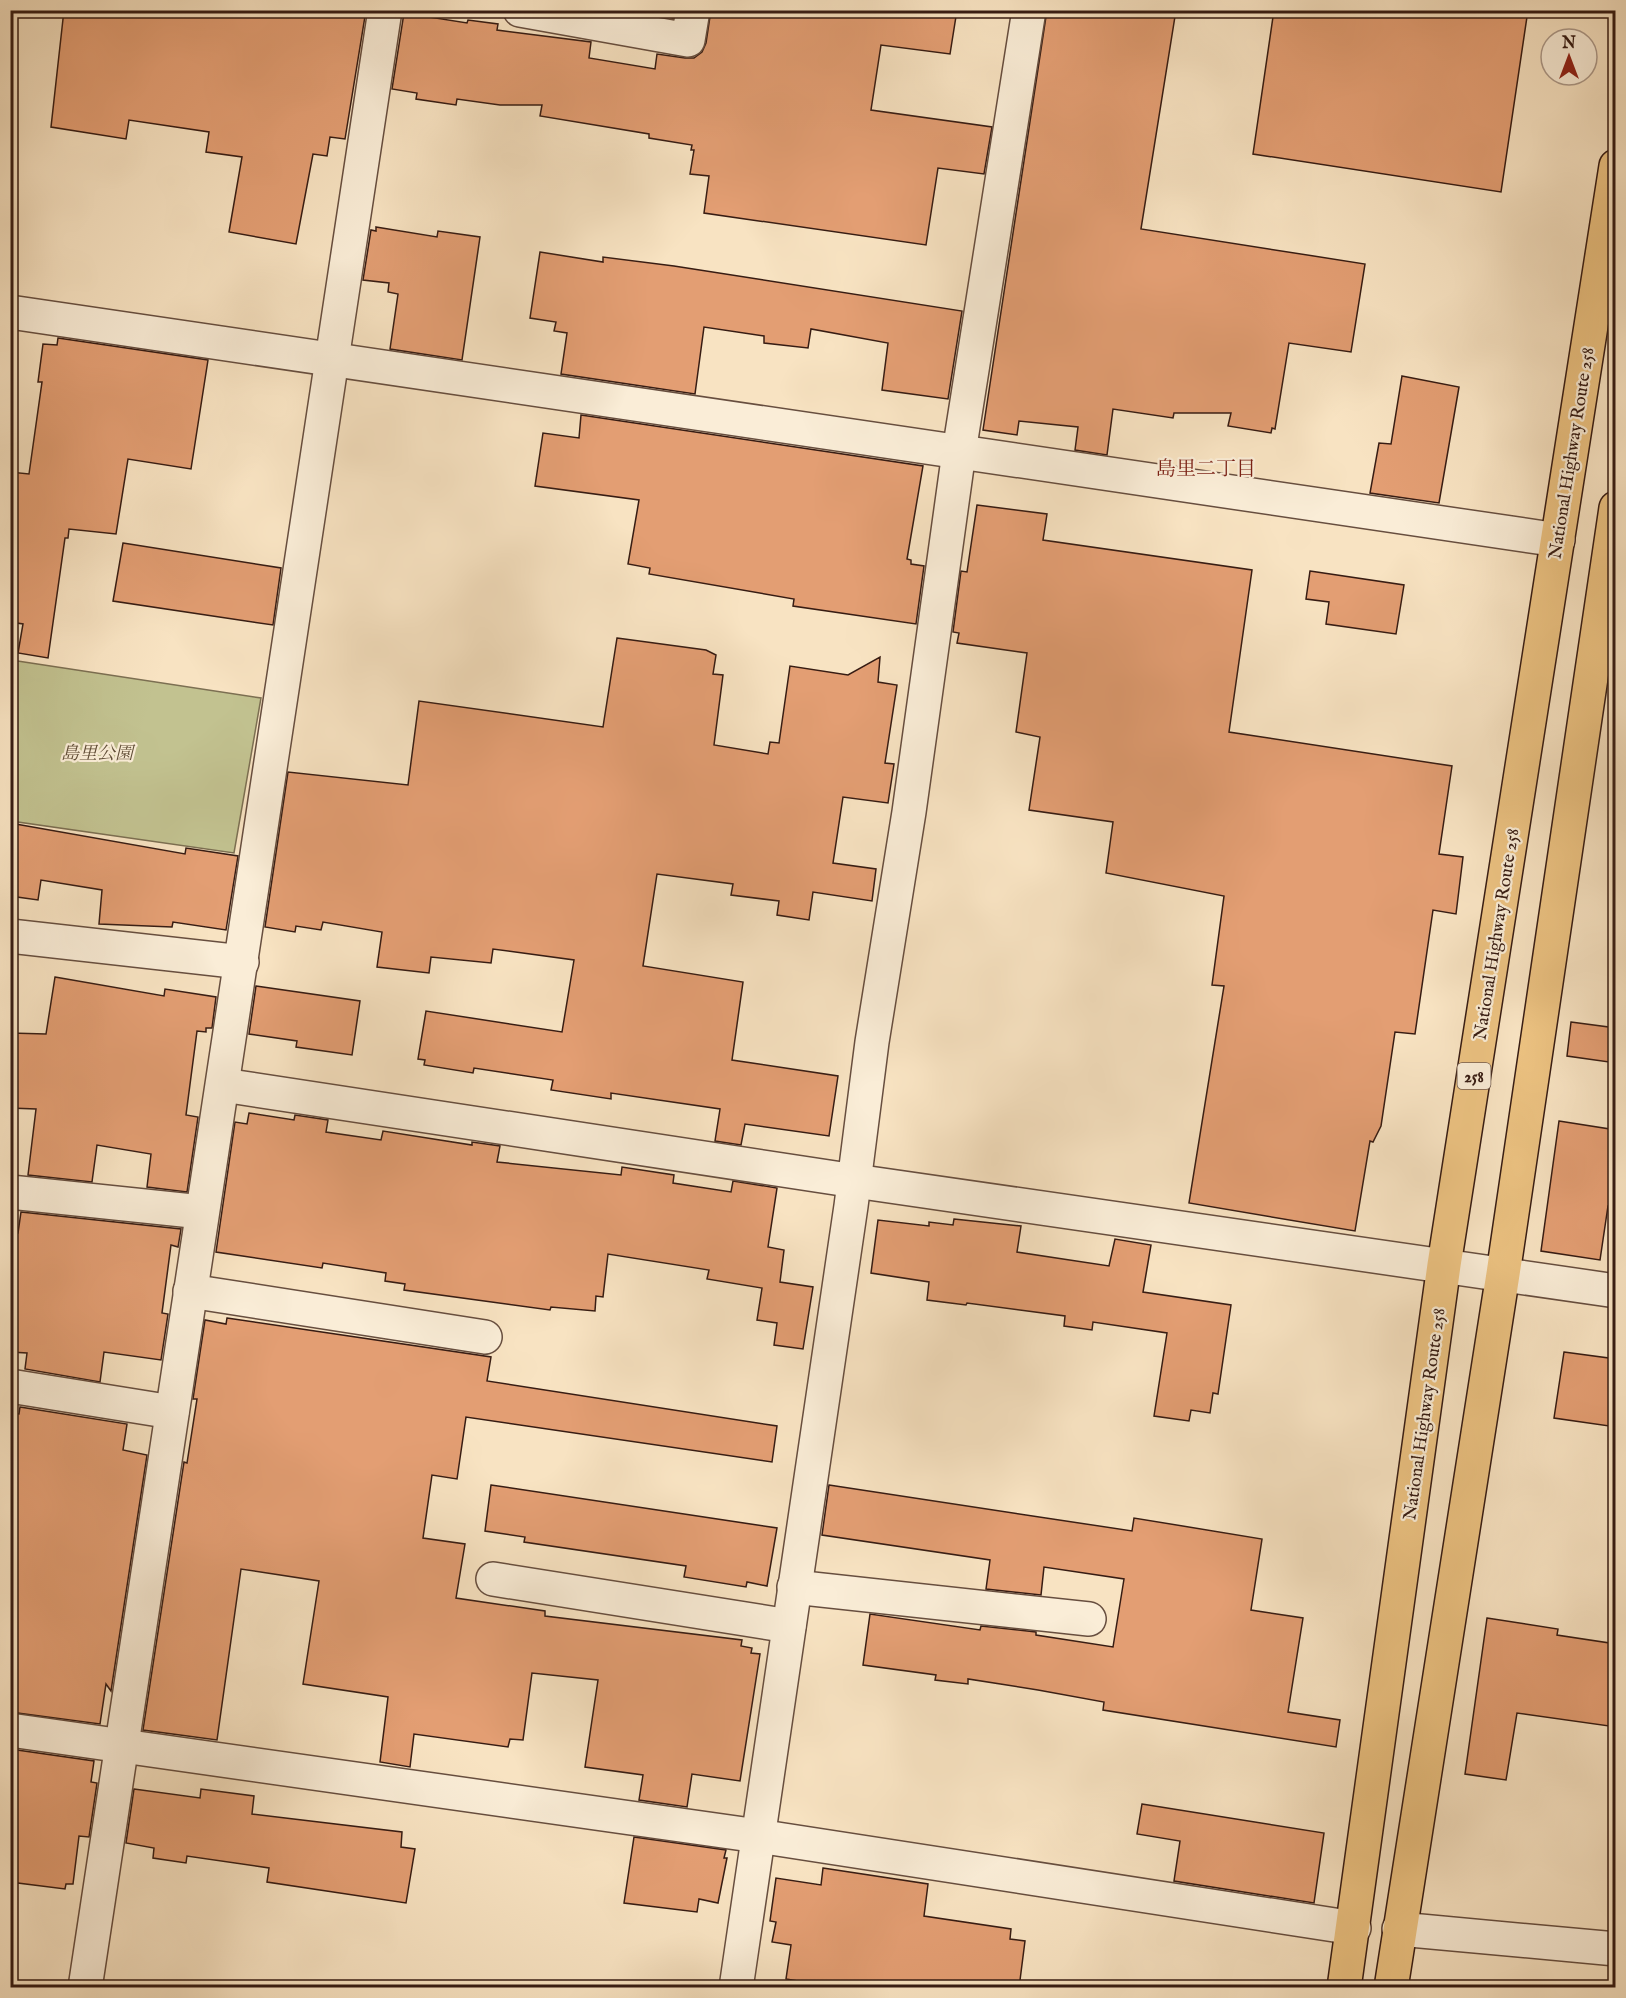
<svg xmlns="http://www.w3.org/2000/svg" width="1626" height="1998" font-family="'IM FELL English','Noto Serif JP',serif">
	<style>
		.green { fill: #c2c290; stroke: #7c6f52; stroke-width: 1.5 }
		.building { fill: #e39e73; stroke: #371c13; stroke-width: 1.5 }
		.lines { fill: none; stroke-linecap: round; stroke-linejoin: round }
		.minor-casing { stroke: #674e3f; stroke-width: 36 }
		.highway-casing { stroke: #371c13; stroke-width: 36 }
		.minor { stroke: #faedd7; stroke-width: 33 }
		.highway { stroke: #ecc281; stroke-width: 33 }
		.labels { text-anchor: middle; stroke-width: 4.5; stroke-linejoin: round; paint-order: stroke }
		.shield { fill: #faedd7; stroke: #725b4e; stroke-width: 1.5 }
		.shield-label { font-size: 16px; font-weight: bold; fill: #371c13 }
		.street-label { font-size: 18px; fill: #371c13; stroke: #faedd7 }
		.park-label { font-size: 18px; font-style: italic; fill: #614e38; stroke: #faedd7 }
		.neighbourhood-label { font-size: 20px; fill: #7a1f14; stroke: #faedd7 }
	</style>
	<rect width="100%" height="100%" fill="#f8e3c2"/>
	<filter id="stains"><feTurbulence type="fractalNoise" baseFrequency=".00333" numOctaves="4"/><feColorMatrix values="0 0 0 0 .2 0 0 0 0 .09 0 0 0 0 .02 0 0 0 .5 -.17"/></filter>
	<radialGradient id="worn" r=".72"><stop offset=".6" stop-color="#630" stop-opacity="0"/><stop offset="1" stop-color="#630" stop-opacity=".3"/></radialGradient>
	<!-- green -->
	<polygon class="green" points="11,660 261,698 234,853 11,821"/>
	<!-- building -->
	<g class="building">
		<polygon points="64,10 366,10 345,139 330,137 327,156 313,154 296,244 229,232 242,157 206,152 209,132 129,120 126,139 51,127"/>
		<polygon points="664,10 674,10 673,18 663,16"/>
		<polygon points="711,10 957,10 950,54 881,45 871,110 992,127 984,174 938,168 926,245 704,213 709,176 690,174 694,150 691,150 692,145 649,138 649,134 540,116 542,105 500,105 457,99 456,105 416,99 417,93 392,89 404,13 467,23 468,20 498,24 497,30 591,42 589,58 655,69 657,54 685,58 694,58 702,52 706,43"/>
		<polygon points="1047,10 1176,10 1141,229 1365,264 1351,352 1289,343 1275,429 1272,428 1271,433 1228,426 1231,413 1174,413 1173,418 1113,409 1107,455 1075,450 1078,427 1019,421 1017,435 983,430"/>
		<polygon points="1274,10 1528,10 1501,192 1253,154"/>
		<polygon points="376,227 437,237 438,231 480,237 462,360 390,349 398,294 388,292 389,283 363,280 371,230 376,231"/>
		<polygon points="540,252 603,262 603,257 674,266 962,311 948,399 882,390 888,343 811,329 808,348 764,343 764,336 704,327 695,394 561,374 567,333 554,331 556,322 530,318"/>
		<polygon points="58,338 208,360 191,469 128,459 116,534 69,529 68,538 65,538 48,658 18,653 23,624 10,622 10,472 29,474 42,382 38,382 43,344 57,345"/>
		<polygon points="1402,376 1459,387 1439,503 1370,493 1379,443 1391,444"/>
		<polygon points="581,415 923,466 907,559 911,560 911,564 924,566 916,624 793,606 794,599 649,574 650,568 628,564 639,500 535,486 543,433 579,438"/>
		<polygon points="977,505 1047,514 1043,540 1252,570 1229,732 1452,766 1439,854 1463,857 1456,914 1433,910 1415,1034 1395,1032 1381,1126 1373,1142 1370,1141 1355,1231 1189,1203 1224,986 1212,985 1224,896 1106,873 1113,822 1029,810 1040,737 1016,732 1027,653 957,643 959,633 953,632 961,571 967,572"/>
		<polygon points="123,543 281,568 273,625 113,601"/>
		<polygon points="1310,571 1404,585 1396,634 1326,624 1329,602 1306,599"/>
		<polygon points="617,638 706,650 716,655 713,674 723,675 714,745 768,754 770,742 779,743 790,666 848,675 880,657 878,682 897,685 885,763 894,764 888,803 843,797 833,863 876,869 872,901 813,892 809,920 777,915 779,901 731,895 733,884 657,874 643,966 743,982 732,1060 838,1076 829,1136 745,1124 741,1145 715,1141 720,1109 611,1093 611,1099 551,1090 553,1080 474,1068 473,1073 424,1065 425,1060 418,1059 426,1011 562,1032 574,960 493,949 491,963 431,957 429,973 377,967 382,932 323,922 321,930 296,926 295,932 265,927 288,772 408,785 419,701 603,727"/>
		<polygon points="10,823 185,854 186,848 238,856 226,930 173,922 172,927 99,924 102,890 41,880 38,900 10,896"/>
		<polygon points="55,977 164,996 165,989 216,997 212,1028 206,1028 206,1032 197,1031 186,1115 198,1117 187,1192 147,1187 151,1154 97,1145 92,1182 28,1175 36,1109 10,1108 10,1033 46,1034"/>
		<polygon points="256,986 360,1001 352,1055 296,1047 297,1041 249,1034"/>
		<polygon points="1571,1022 1616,1028 1616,1063 1567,1056"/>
		<polygon points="249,1113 294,1120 295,1115 328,1120 326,1132 381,1140 383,1131 472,1145 472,1142 500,1146 497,1162 621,1175 622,1167 674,1175 673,1183 731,1192 733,1181 777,1188 768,1247 784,1250 780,1282 813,1287 803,1349 774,1345 777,1323 757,1320 762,1288 707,1279 709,1270 608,1254 603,1297 596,1296 595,1311 551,1307 550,1310 404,1290 405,1284 385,1281 386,1273 323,1263 322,1268 216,1252 235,1122 247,1124"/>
		<polygon points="1559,1121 1616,1130 1616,1207 1608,1206 1600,1260 1541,1251"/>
		<polygon points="21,1212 181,1229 178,1247 171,1245 162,1313 168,1314 161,1360 104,1352 100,1382 25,1369 27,1353 10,1352 10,1233 18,1233"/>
		<polygon points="954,1219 1021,1226 1017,1252 1109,1266 1115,1239 1151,1245 1143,1292 1231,1305 1218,1394 1213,1393 1210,1413 1191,1410 1189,1421 1154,1416 1167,1333 1093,1322 1092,1330 1064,1326 1065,1316 967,1303 966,1305 927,1300 929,1282 871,1273 878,1220 929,1226 929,1222 953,1225"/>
		<polygon points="227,1318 491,1357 487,1381 777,1426 772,1462 466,1417 457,1479 432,1475 423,1538 465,1544 456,1598 545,1611 545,1616 742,1640 741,1646 752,1648 751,1653 760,1654 740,1781 692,1774 687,1807 639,1800 643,1775 585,1767 598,1680 532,1673 523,1740 510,1739 508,1747 414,1734 410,1767 380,1762 388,1697 303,1684 319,1581 241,1569 217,1740 143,1730 184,1462 187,1463 197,1399 193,1399 205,1320 226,1324"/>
		<polygon points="1564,1352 1616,1359 1616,1427 1554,1418"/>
		<polygon points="20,1407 127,1424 123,1450 147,1455 111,1691 106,1684 100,1724 10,1712 10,1413 19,1414"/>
		<polygon points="491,1485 777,1528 767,1586 747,1582 746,1587 684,1577 686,1566 524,1542 525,1537 485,1531"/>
		<polygon points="829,1485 1132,1531 1134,1518 1262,1539 1251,1610 1303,1618 1288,1712 1340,1720 1336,1747 1103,1710 1104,1702 1038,1690 968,1679 968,1684 935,1680 936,1675 863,1665 870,1614 980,1630 981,1626 1036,1632 1036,1635 1113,1647 1124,1579 1044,1567 1041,1595 986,1589 990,1560 822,1535"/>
		<polygon points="1487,1618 1558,1629 1557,1635 1616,1644 1616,1727 1517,1713 1506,1780 1465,1774"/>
		<polygon points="10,1749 94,1761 91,1782 97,1783 89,1837 79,1836 73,1884 66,1884 65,1889 10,1882"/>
		<polygon points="134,1789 200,1798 201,1789 254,1796 252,1814 402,1832 401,1847 415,1849 406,1903 267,1882 269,1868 187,1856 186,1863 153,1858 154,1848 126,1843"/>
		<polygon points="1142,1804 1324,1833 1314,1903 1174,1881 1180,1841 1137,1834"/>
		<polygon points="634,1837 726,1850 724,1858 727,1858 718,1903 699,1899 697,1912 624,1903"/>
		<polygon points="823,1868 928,1884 924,1916 1011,1929 1010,1939 1025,1941 1019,1988 840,1988 786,1979 791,1945 772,1942 776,1922 770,1921 776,1878 821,1885"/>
	</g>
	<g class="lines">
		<defs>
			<g id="minor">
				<polyline points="520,10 688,40 693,10"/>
				<polyline points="10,312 1558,540"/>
				<polyline points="10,936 242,962"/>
				<polyline points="223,1085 855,1181 1616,1291"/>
				<polyline points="10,1192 202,1212"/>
				<polyline points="190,1291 485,1337"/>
				<polyline points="10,1386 172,1412"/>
				<polyline points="493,1579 789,1626"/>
				<polyline points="794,1587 1089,1619"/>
				<polyline points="10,1730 758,1836 1354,1928"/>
				<polyline points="1399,1929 1616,1949"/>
				<polyline points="85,1988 385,10"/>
				<polyline points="736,1988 851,1206 872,1042 909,812 959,452 1029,10"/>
			</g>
			<g id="highway">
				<polyline points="1344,1988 1444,1265 1616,166"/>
				<polyline points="1391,1988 1503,1274 1616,508"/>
			</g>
		</defs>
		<!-- minor casing -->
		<use href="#minor" class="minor-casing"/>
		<!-- highway casing -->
		<use href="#highway" class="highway-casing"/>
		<!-- minor -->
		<use href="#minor" class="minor"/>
		<!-- highway -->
		<use href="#highway" class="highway"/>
	</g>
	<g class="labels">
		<!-- shield labels -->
		<rect class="shield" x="1457.5" y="1063" width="33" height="26" rx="4.5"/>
		<g class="shield-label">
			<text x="1474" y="1082">258</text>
		</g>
		<!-- street labels -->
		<g class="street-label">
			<text transform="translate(1571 453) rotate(-81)" y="6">National Highway Route 258</text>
			<text transform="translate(1496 934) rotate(-81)" y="6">National Highway Route 258</text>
			<text transform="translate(1424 1414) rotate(-82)" y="6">National Highway Route 258</text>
		</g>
		<!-- park labels -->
		<g class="park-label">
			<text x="97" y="759">島里公園</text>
		</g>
		<!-- neighbourhood labels -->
		<g class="neighbourhood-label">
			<text x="1206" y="475">島里二丁目</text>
		</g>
	</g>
	<!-- margin -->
	<rect width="1626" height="1998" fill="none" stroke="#f8e3c2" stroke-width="36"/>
	<rect x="12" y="12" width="1602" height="1974" fill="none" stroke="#371c13" stroke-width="3"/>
	<rect x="18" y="18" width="1590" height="1962" fill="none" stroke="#371c13" stroke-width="1.5"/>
	<!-- north arrow -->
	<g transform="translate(1569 57)"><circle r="28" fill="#faedd7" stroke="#ac9989" stroke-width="1.5"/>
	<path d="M0-4.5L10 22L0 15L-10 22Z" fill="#8f2418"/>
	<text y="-9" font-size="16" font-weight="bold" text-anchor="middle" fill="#371c13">N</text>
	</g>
	<rect width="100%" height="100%" filter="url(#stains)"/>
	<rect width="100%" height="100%" fill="url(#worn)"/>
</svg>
